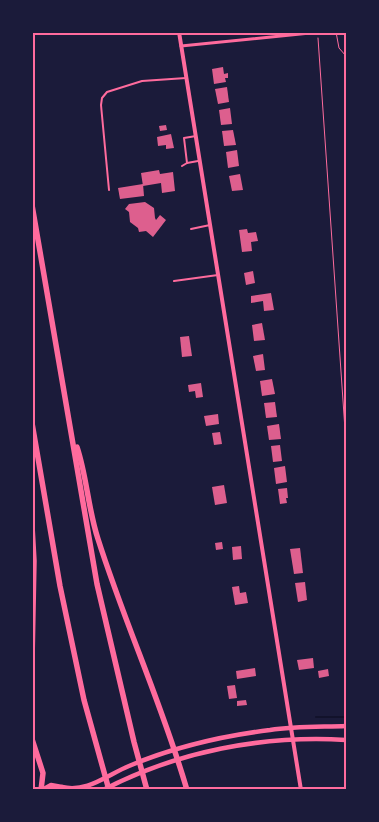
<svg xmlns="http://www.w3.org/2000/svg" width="379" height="822" font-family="'Nunito Sans',sans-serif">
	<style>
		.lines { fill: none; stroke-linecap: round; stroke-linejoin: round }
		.stream { stroke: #12122b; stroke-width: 2 }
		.building { fill: #dd5f8e }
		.path { stroke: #ff6b9d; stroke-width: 1 }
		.service { stroke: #ff6b9d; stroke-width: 2 }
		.minor { stroke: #ff6b9d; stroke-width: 3 }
		.tertiary { stroke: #ff6b9d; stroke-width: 4 }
		.secondary { stroke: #ff6b9d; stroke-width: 4.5 }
		.motorway { stroke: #ff6b9d; stroke-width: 5.5 }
		.neatline { fill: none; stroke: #ff6b9d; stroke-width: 2 }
	</style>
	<rect width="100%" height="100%" fill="#1b1b3a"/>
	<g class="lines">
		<!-- stream -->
		<polyline class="stream" points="316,717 346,717"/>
	</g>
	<!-- building -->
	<g class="building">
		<polygon points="223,67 224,74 228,73 228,78 225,78 226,82 214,84 212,69"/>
		<polygon points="227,87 229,102 218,104 215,89"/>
		<polygon points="230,108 232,124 221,125 219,110"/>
		<polygon points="166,125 167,130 160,131 159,126"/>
		<polygon points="233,130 236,145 224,146 222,131"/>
		<polygon points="171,134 174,148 166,149 166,145 158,146 157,137"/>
		<polygon points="237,150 239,166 228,168 226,152"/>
		<polygon points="159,170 160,174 173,172 175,191 162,193 161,183 143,186 141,173"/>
		<polygon points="240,174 243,190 232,191 229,176"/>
		<polygon points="143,184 144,196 120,199 118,188"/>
		<polygon points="145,202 154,208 155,218 156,220 160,215 166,220 153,237 146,231 139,232 138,228 130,222 129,212 125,209 129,204"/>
		<polygon points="247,229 248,233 256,232 258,241 251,242 252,251 242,252 239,230"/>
		<polygon points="253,271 255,283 246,285 244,273"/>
		<polygon points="271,293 274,310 264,311 263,301 251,303 251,296"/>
		<polygon points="262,323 265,340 254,341 252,325"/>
		<polygon points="189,336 192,356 182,357 180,337"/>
		<polygon points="263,354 265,370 256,371 253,356"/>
		<polygon points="272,379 275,394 262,396 260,381"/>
		<polygon points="201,383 203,397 196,398 195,391 189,392 188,385"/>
		<polygon points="275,402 277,417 266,418 264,403"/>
		<polygon points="218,414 219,424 206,426 204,416"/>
		<polygon points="279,424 281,439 269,440 267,426"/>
		<polygon points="220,432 222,444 214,445 212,433"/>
		<polygon points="280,445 282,461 273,462 271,446"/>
		<polygon points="285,466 287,482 276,484 274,468"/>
		<polygon points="224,485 227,503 215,505 212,487"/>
		<polygon points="287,488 288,498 286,498 287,503 280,504 278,489"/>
		<polygon points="222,542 223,549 216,550 215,543"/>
		<polygon points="241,546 242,559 233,560 232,547"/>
		<polygon points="300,548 303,573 294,574 290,549"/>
		<polygon points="305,582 307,600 298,602 295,583"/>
		<polygon points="239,586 240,593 246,592 248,603 235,605 232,587"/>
		<polygon points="313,658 314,668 299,670 297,660"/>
		<polygon points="255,668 256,676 237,679 236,671"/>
		<polygon points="328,669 329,676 319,678 318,671"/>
		<polygon points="235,685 237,698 229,699 227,686"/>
		<polygon points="246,700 247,705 237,706 237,701"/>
	</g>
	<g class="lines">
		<!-- path -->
		<g class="path">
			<polyline points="336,32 339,48 346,56"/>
			<polyline points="318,38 346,444"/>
		</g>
		<!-- service -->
		<g class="service">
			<polyline points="187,163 184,138 196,136"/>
			<polyline points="182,166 187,163 198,161"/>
			<polyline points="109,190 101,105 102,98 107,92 142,81 186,78"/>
			<polyline points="191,229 210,225"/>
			<polyline points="174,281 218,275"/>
		</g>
		<!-- minor -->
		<polyline class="minor" points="181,46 320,32"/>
		<!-- tertiary -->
		<polyline class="tertiary" points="179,32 301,790"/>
		<!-- secondary -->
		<g class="secondary">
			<path d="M62,787c25,6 45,-12 67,-21 45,-19 93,-30 141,-36 25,-4 51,-3 76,-4"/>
			<polyline points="42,790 51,785 62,787"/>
			<path d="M103,790c75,-39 160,-55 243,-50"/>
		</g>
		<!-- motorway -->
		<g class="motorway">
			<polyline points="32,205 97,584 134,742 147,790"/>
			<polyline points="32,423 60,586 84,700 109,790"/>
			<path d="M77,447c10,30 11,62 21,92 27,85 64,165 89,251"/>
			<polyline points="32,526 34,561 32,661"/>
			<polyline points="32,739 43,773 41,790"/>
		</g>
	</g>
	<!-- border -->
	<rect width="379" height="822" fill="none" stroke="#1b1b3a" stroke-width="68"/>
	<rect x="34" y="34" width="311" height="754" class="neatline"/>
</svg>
